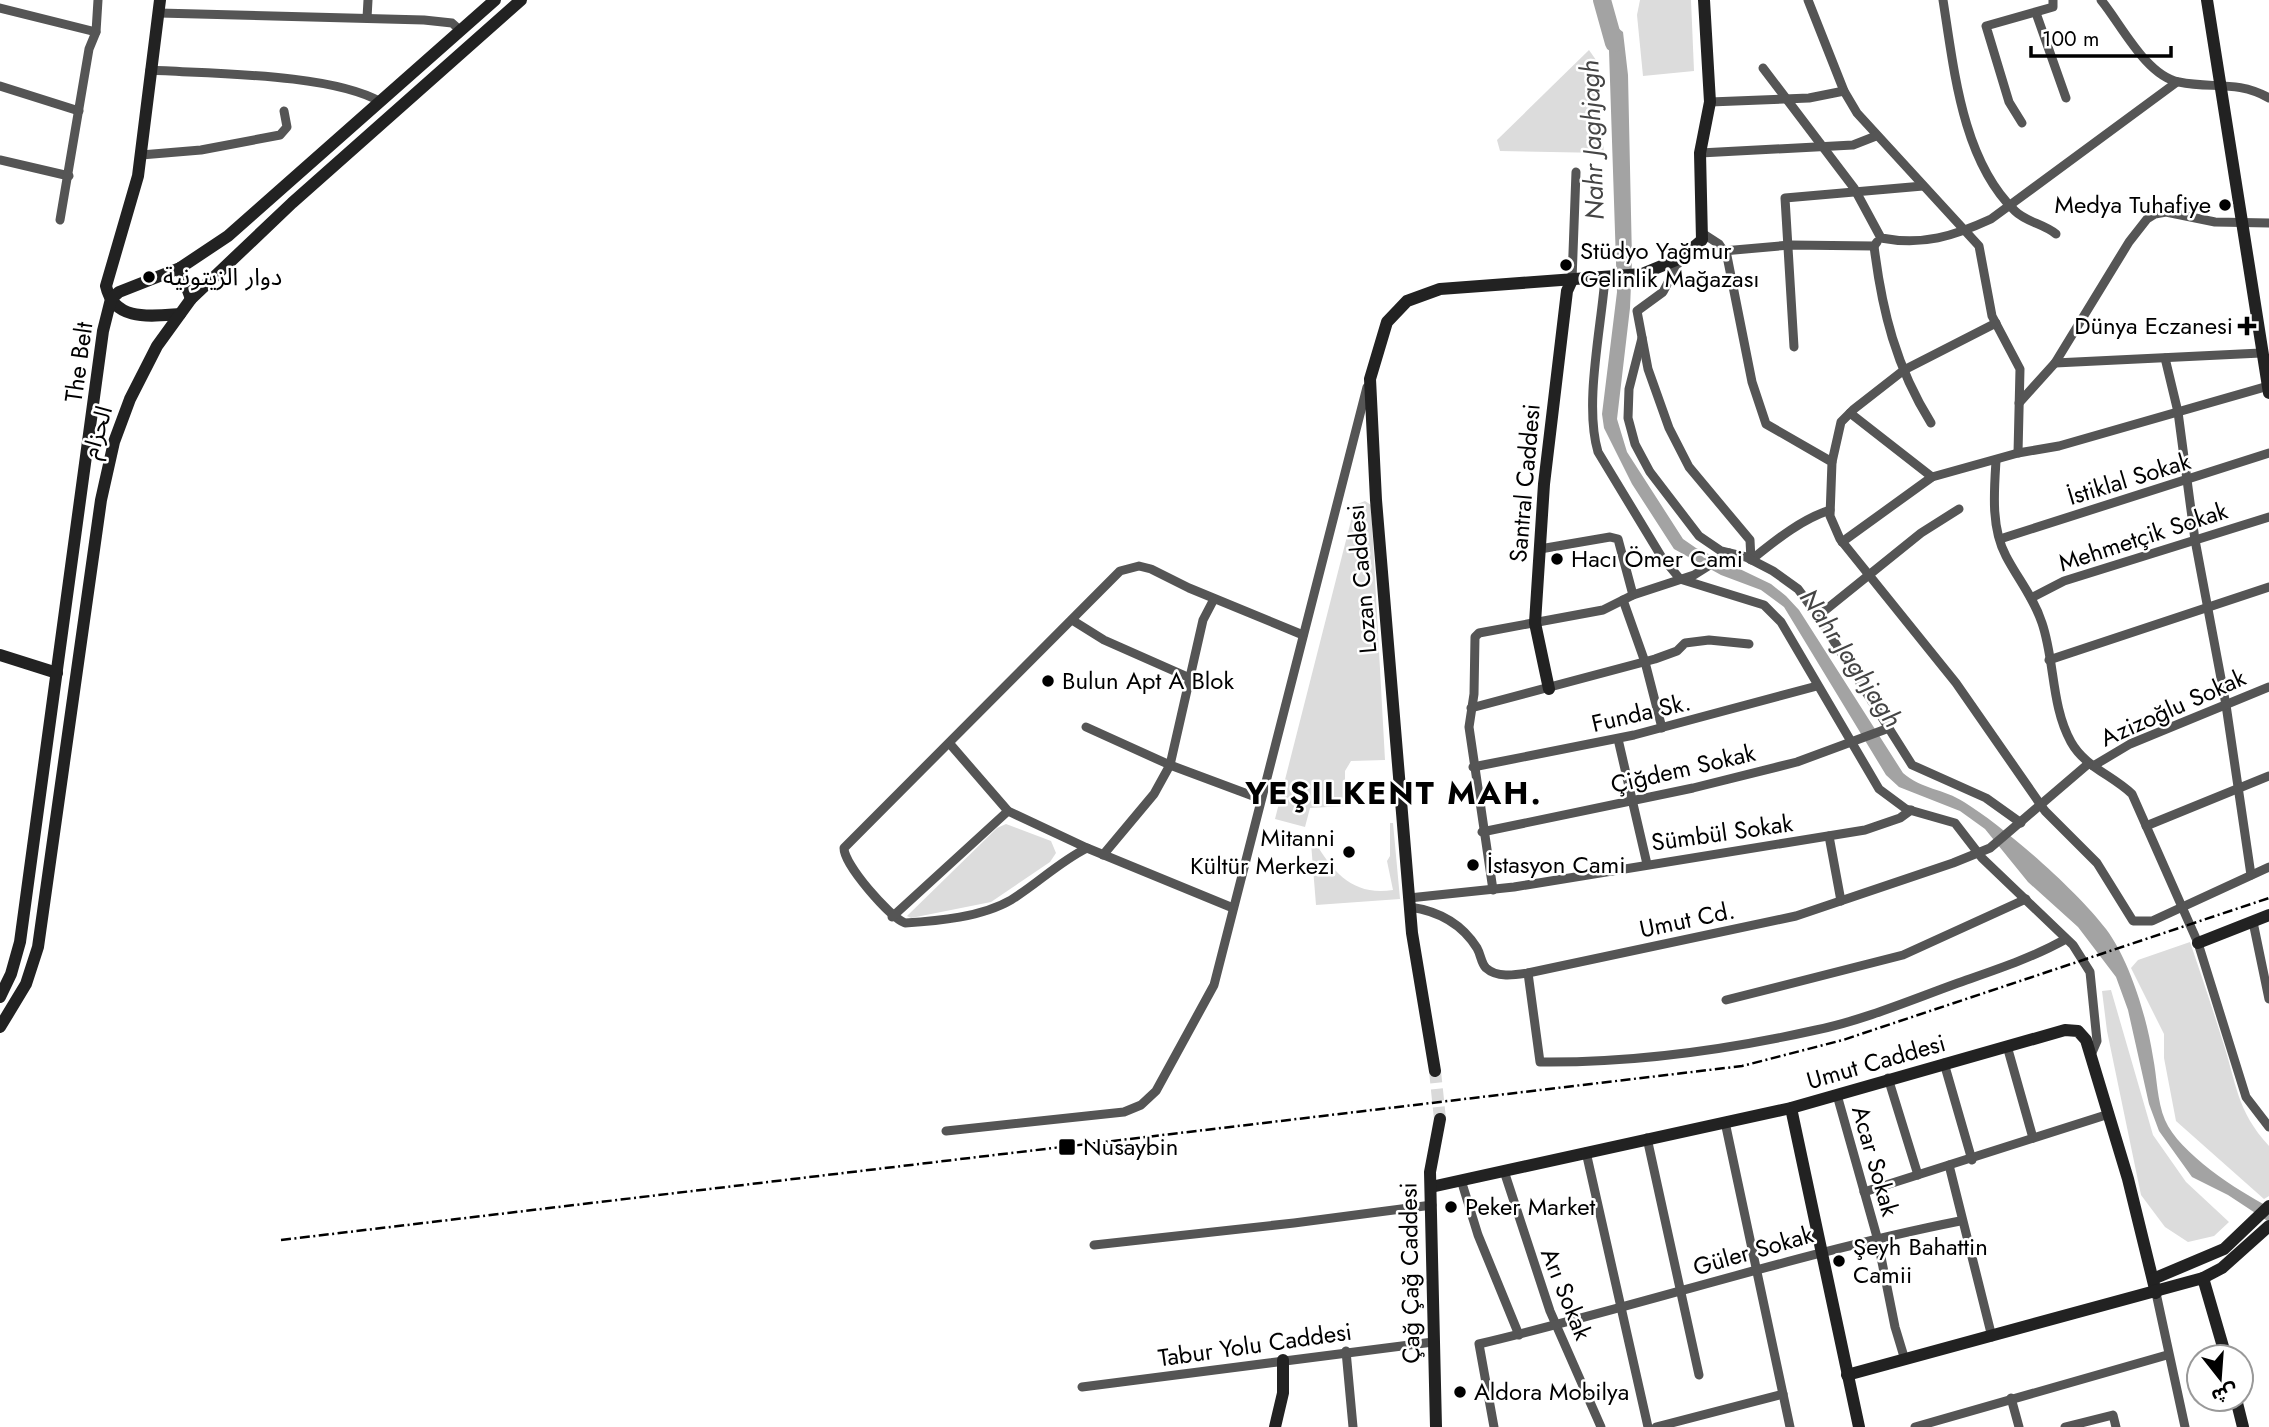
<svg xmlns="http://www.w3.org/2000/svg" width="2269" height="1427" font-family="Jost,'Noto Sans Arabic',sans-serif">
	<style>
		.green { fill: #dcdcdc }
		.water { fill: #a3a3a3 }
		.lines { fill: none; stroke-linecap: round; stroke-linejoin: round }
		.river { stroke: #a3a3a3; stroke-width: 18 }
		.secondary-tunnel { stroke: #d9d9d9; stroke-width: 12; stroke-dasharray: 12 6; stroke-linecap: butt }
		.street { stroke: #555; stroke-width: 9 }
		.secondary { stroke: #222; stroke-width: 12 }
		.rail { stroke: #000; stroke-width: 2.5; stroke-dasharray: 10 3.5 2 3.5; stroke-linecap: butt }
		.poi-dot { fill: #000; stroke: #fff; stroke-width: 2.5 }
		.labels { text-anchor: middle; stroke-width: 5; stroke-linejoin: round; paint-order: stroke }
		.poi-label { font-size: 24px; fill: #000; stroke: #fff; text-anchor: start }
		.street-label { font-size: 24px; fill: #000; stroke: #fff }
		.water-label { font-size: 26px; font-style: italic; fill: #444; stroke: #fff }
		.district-label { font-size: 32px; font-weight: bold; letter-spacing: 2px; fill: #000; stroke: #fff }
	</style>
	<rect width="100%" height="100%" fill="#fff"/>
	<!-- green -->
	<g class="green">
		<polygon points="1640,0 1691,0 1694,71 1643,76 1637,15"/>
		<polygon points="1589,50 1596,60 1604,153 1500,151 1497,140"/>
		<polygon points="1365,501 1371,505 1385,760 1351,761 1345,771 1345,806 1310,808 1305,827 1275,819 1355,505"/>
		<path d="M1390,823h3l7,76 -84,6 -5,-62 4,-1c19,32 39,54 78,48l-6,-29 3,-5z"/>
		<polygon points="1006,824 1051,841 1056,853 1050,862 991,902 911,918 907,916 997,828"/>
		<path d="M2190,942c11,32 22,65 32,97 15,45 14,71 47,107v50l-5,3 -88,-78 -12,-63v-24l-33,-66 7,-8z"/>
		<polygon points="2111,990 2153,1135 2186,1182 2229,1222 2214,1236 2188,1242 2165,1227 2141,1195 2107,1031 2102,991"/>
	</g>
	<!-- water -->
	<path class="water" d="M1608,20l15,12 5,43 4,185 -2,48 -13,111 10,33 56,87 13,9 75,36 15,12 13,14 104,163c18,16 41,16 61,29 42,26 112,88 142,127 24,32 41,89 47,128 4,20 4,44 12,63 14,33 73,71 104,87v15l-41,-27 -36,-18 -33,-46 -10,-27 -21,-94 -12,-33 -38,-50 -50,-45 -43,-53 -25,-18 -61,-24 -13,-12 -102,-168 -23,-17 -40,-15 -47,-26 -42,-65 -28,-56 -2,-14 15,-122z"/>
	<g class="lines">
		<!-- river -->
		<polyline class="river" points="1602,0 1614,43"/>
		<!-- secondary-tunnel -->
		<polyline class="secondary-tunnel" points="1435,1071 1440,1119"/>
		<!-- street -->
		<g class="street">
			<polyline points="1808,0 1844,91 1857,113 1979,246 1992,316 2020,369 2018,453"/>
			<path d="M1943,0c11,69 19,160 72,211 11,11 29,13 41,23"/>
			<path d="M2101,0c20,24 45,76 78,82 33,7 58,-2 90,16"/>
			<polyline points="0,8 96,32"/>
			<polyline points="159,13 424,20 452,23 461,31"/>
			<polyline points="2036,13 2066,98"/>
			<polyline points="367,18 368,0"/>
			<path d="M1763,68l91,120 27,50c42,8 73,-2 110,-19l186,-137"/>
			<path d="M150,70c61,4 180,3 231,32"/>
			<polyline points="0,86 79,111"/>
			<polyline points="1710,102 1809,98 1844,91"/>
			<polyline points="2022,123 2009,102 1986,26 2053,7 2053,0"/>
			<polyline points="1700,153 1853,145 1876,136"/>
			<polyline points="141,155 201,150 280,135 287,127 284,111"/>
			<polyline points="0,160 69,176"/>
			<polyline points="60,220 89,49 96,32 98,0"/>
			<polyline points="1702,233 1719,244 1727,256 1752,382 1766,424 1832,462 1830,516 1840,539 1956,683 2045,811 2097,863 2133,921 2152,921 2269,867"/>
			<path d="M1874,246c8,65 22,121 57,177"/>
			<polyline points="1723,251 1790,245 1874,246 1877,242"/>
			<path d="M1681,258l-18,34 -26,19 11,58 21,59 20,39 61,73 1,20c25,-20 49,-40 79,-50"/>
			<path d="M1605,278c-4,51 -21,127 -7,174l63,104 19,23 84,26 17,17 98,167 27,20 49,14 27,35 91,87 17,27 7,69 -6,14"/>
			<polyline points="1572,280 1576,172"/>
			<polyline points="1642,338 1629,389 1628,418 1635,444 1650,472 1699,536 1721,551 1746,557 1773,571 1798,589 1818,616 1912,765 1986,798 2021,823"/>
			<polyline points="1794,347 1785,198 1923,186"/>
			<polyline points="2165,358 2178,412 2195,540 2226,705 2251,875"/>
			<polyline points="2055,363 2261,353"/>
			<polyline points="2019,403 2055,363 2129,242 2147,219 2155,214 2166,212 2215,222 2269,223"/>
			<polyline points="1850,413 1932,477"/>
			<path d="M1996,461c-2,31 -5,67 10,95 12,23 28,42 36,67 13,38 9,83 29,119 14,25 41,33 61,52l66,149 48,154 23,30"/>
			<polyline points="1832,462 1841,422 1854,409 1904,370 1996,323"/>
			<polyline points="2000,539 2269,453"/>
			<polyline points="1842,542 1932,477 2018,453 2059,446 2268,386"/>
			<polyline points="1540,549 1610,537 1618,539 1633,595"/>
			<polyline points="2031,598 2064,581 2269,517"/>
			<polyline points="1623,600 1645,662 1662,728"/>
			<polyline points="1818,616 1921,533 1959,509"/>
			<polyline points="1072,620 1104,640 1190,678"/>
			<polyline points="2049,660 2269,587"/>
			<polyline points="1471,708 1655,659 1677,651 1685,643 1709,640 1749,644"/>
			<polyline points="1086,727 1170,765 1261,799"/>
			<polyline points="1618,739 1647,864"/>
			<polyline points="950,744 1008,811 1087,848 1233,908"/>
			<polyline points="2093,766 2130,744 2269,687"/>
			<polyline points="1473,767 1634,735 1817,686"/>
			<polyline points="2146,826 2269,776"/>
			<polyline points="1482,832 1693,788 1797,762 1889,728"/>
			<polyline points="1829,836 1841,901"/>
			<path d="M1087,848c-28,14 -50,36 -76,52 -29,17 -73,21 -106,23 -16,-7 -61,-58 -61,-75l276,-277 19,-5 12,3 38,19 114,47"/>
			<polyline points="1103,855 1154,794 1170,765 1203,620 1214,599"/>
			<polyline points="1493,890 1469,727 1474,694 1475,637 1479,633 1603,610 1633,595 1694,575 1729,553"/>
			<polyline points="1409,898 1514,887 1865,830 1900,818 1911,810"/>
			<path d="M1410,907c28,4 52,17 67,41 4,7 4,15 9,20 11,10 29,7 42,5l268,-57 157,-53 37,-15 98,-84"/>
			<polyline points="892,917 1008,811"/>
			<polyline points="2253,922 2269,999"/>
			<path d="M1528,973l12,89c92,1 186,-12 276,-32 48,-10 95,-30 142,-47 37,-13 74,-25 108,-44"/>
			<polyline points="1726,1000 1903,955 2026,899"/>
			<polyline points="2007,1046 2033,1138"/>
			<polyline points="1944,1063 1972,1160"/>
			<polyline points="1888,1078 1918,1175"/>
			<polyline points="1837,1095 1877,1237 1895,1327 1905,1360"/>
			<polyline points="1725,1122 1790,1427"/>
			<polyline points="946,1131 1124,1112 1141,1105 1156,1091 1214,985 1367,387"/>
			<polyline points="1647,1138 1699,1375"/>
			<polyline points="1586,1152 1648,1427"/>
			<polyline points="1949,1165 1992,1337"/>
			<polyline points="1504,1171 1550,1311 1601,1427"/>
			<polyline points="1461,1180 1478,1235 1519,1335"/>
			<polyline points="1864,1192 2109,1114"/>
			<polyline points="1094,1245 1294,1223 1432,1205"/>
			<polyline points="2156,1293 2185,1427"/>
			<polyline points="1346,1351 1353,1427"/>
			<polyline points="1082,1387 1433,1342"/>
			<polyline points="2011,1398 2019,1427"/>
			<path d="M1494,1427l-15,-83c161,-38 319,-91 481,-123"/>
			<polyline points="1656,1427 1783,1394"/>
			<polyline points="1915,1427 2167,1355"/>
			<polyline points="2065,1427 2113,1415 2116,1427"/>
		</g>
		<!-- secondary -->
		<g class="secondary">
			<path d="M160,0l-22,176 -32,110c8,36 45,30 74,28"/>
			<polyline points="2207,0 2269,393"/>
			<polyline points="180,268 191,299"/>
			<polyline points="0,655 57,673"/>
			<polyline points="1549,689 1535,623 1544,484 1567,291 1572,280"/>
			<polyline points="2198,943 2269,915"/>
			<polyline points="0,997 11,974 20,942 103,331 111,299 119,292 180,268 228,236 495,0"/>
			<polyline points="0,1027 26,984 38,947 101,500 114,442 130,399 157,346 191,299 292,203 521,0"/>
			<polyline points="1435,1071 1412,933 1376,500 1370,379 1387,322 1407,301 1440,289 1642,274 1681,258 1702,240 1700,153 1710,102 1704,0"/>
			<polyline points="1791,1108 1859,1427"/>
			<polyline points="1431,1187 1791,1108 2065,1030 2078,1031 2086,1040 2128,1179 2156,1293"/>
			<polyline points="2203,1278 2222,1268 2269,1226"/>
			<polyline points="2153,1279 2224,1249 2269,1206"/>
			<polyline points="1847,1375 2203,1278 2226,1357"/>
			<polyline points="2236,1399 2243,1427"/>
			<polyline points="1275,1427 1283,1393 1283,1360"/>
			<polyline points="1436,1427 1430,1172 1440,1119"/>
		</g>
		<!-- rail -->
		<polyline class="rail" points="281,1240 1742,1066 1843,1040 2269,898"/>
	</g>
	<!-- markers -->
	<g class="poi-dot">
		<circle cx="2225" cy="205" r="7"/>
		<circle cx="1566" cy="265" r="7"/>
		<circle cx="149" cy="277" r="7"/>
		<path d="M2243.5 315.5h7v7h7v7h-7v7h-7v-7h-7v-7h7z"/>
		<circle cx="1557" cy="559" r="7"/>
		<circle cx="1048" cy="681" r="7"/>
		<circle cx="1349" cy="852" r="7"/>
		<circle cx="1473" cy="865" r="7"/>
		<rect x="1058" y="1138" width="18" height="18" rx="3.5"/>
		<circle cx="1451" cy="1207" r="7"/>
		<circle cx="1839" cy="1261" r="7"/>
		<circle cx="1460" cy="1392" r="7"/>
	</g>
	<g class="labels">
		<!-- poi labels -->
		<g class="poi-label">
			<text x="2211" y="213" text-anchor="end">Medya Tuhafiye</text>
			<text x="1580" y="259">Stüdyo Yağmur<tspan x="1580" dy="28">Gelinlik Mağazası</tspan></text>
			<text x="163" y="285">دوار الزيتونية</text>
			<text x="2233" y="334" text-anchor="end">Dünya Eczanesi</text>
			<text x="1571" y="567">Hacı Ömer Cami</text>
			<text x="1062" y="689">Bulun Apt A Blok</text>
			<text x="1335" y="846" text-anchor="end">Mitanni<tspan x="1335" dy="28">Kültür Merkezi</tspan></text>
			<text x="1487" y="873">İstasyon Cami</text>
			<text x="1083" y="1155">Nusaybin</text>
			<text x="1465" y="1215">Peker Market</text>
			<text x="1853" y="1255">Şeyh Bahattin<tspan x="1853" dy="28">Camii</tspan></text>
			<text x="1474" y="1400">Aldora Mobilya</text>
		</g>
		<!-- street labels -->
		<g class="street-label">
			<text transform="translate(79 362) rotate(-82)" y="8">The Belt</text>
			<text transform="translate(97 432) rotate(-73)" y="8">الحزام</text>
			<text transform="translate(2129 479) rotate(-17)" y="8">İstiklal Sokak</text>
			<text transform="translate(1525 483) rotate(-85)" y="8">Santral Caddesi</text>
			<text transform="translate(2143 537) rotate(-18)" y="8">Mehmetçik Sokak</text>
			<text transform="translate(1362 579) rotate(-95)" y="8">Lozan Caddesi</text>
			<text transform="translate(2173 708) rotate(-24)" y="8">Azizoğlu Sokak</text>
			<text transform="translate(1641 713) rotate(-13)" y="8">Funda Sk.</text>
			<text transform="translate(1683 769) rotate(-13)" y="8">Çiğdem Sokak</text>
			<text transform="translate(1722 833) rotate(-8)" y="8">Sümbül Sokak</text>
			<text transform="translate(1687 920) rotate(-12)" y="8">Umut Cd.</text>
			<text transform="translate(1876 1062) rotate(-16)" y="8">Umut Caddesi</text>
			<text transform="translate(1875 1161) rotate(74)" y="8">Acar Sokak</text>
			<text transform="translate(1753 1251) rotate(-16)" y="8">Güler Sokak</text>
			<text transform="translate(1410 1273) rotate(-91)" y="8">Çağ Çağ Caddesi</text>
			<text transform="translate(1566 1294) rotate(68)" y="8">Arı Sokak</text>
			<text transform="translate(1255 1345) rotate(-8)" y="8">Tabur Yolu Caddesi</text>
		</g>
		<!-- water labels -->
		<g class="water-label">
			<text transform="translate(1592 140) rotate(-92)" y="9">Nahr Jaghjagh</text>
			<text transform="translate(1851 658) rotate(56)" y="9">Nahr Jaghjagh</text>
		</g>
		<!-- district labels -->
		<g class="district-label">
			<text x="1394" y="804">YEŞILKENT MAH.</text>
		</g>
	</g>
	<!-- north arrow -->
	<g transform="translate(2220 1378) rotate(163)"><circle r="33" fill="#ffffff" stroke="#999999" stroke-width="2"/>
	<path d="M0-5L12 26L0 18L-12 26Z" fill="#000000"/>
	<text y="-10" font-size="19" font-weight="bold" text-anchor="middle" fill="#000000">ش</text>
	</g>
	<!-- scale -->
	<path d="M2031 46v10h140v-10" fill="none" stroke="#000000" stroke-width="3.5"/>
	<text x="2042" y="46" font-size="21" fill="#000000" stroke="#ffffff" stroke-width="5" paint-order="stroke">100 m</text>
</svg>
